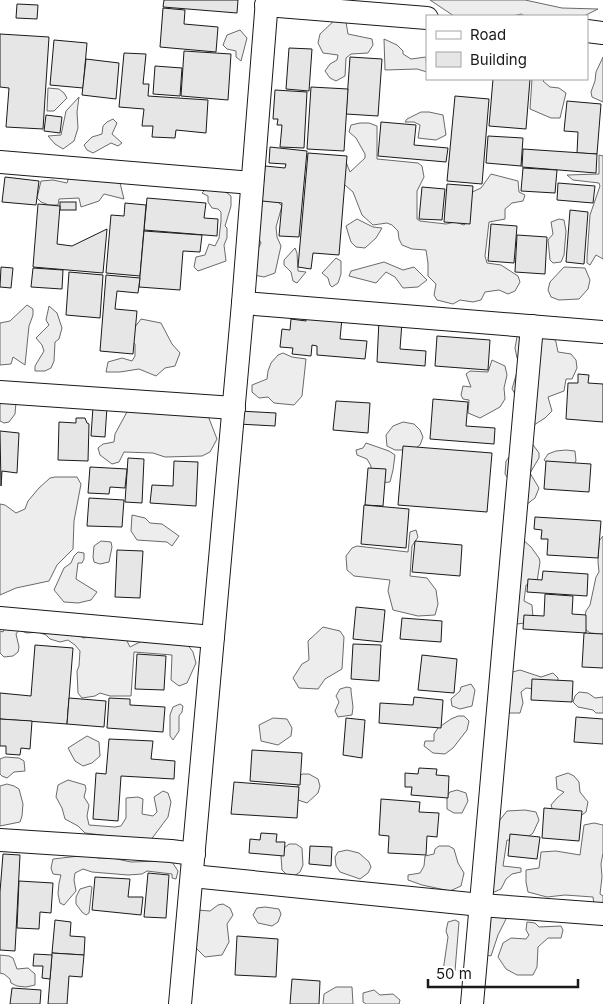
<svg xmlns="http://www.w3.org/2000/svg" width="603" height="1004" font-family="Inter,sans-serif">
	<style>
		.built { fill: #ededed; stroke: #6a6a6a }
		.building { fill: #e6e6e6; stroke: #1a1a1a }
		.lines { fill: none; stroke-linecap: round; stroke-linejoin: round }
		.minor-casing { stroke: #1a1a1a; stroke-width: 24 }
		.minor { stroke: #fff; stroke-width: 22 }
	</style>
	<rect width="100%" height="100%" fill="#fff"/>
	<!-- built -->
	<g class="built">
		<polygon points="430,0 525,0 562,8 598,9 584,16 525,16 521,14 513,16 454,16"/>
		<polygon points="336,19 346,22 348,34 372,39 373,45 368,53 351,54 346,58 345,76 336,81 330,78 325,71 330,64 337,60 338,55 323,53 318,43 320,34"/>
		<polygon points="240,30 247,38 241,61 236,57 236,51 227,49 223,45 227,35"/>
		<polygon points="384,39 397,45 403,51 403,54 411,59 426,57 427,72 417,69 385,70"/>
		<polygon points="603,57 603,102 592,97 591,92 595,81 596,72"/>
		<polygon points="532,79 545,79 543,81 550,87 559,88 566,93 560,118 551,118 530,109"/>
		<polygon points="48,88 59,89 64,93 67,98 54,111 47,111"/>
		<polygon points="79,97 77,112 78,128 74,141 63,149 55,144 48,136 61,135 66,111"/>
		<polygon points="421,112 429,112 443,115 446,135 436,140 418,138 420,125 414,122 405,122 407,119"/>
		<polygon points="113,119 117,123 112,134 122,143 118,146 111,143 93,153 87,150 84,145 92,137 102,134 103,126 107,122"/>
		<polygon points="360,123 369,123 377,126 377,159 418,163 422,166 424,177 417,191 417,219 420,221 446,224 455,222 464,225 470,220 470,193 481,188 491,174 518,181 519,192 525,195 523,201 512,203 505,209 505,219 489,222 485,256 487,263 501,265 518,276 520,282 515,291 508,294 499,290 485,292 481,300 473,302 460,300 453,304 437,300 434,295 436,284 428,276 428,263 426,250 412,249 402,245 399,239 398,231 392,225 387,223 373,225 362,215 353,192 345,185 325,192 346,162 350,172 365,158 365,154 356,138 349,132 351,125"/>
		<polygon points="599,155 603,156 603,259 596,255 590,265 587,263 587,258 590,215 600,186 599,183 573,180 567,175 599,174"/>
		<polygon points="70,173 120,183 124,199 104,194 99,201 81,207 79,198 59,199 58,205 49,205 41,202 37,198 41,181 53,180 67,183"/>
		<polygon points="218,186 231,196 231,206 225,226 227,228 227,238 224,245 226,261 198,271 194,267 196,257 205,255 209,244 215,246 219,238 221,221 221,212 218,209 212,208 208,202 208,196 202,193 208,187"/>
		<polygon points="273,197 282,206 276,227 277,237 281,246 275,273 264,277 254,275 252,261 261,243 258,237 261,198"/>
		<polygon points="357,219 373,227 382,228 376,238 365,248 356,247 351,242 349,236 346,226"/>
		<polygon points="559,219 564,220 566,231 564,255 561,262 553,263 550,260 548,240 553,234 551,222"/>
		<polygon points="295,248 297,253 298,271 306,272 297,283 293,281 291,272 284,265 284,260"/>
		<polygon points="336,258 341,261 341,274 338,283 332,287 330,285 328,278 322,273"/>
		<polygon points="384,262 403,270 414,267 427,280 418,287 403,288 395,277 386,272 376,283 349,276 351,271"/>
		<polygon points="564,267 585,268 590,280 588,289 579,299 559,300 551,297 548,290 550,282"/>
		<polygon points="27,305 33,309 33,315 29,326 25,365 13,357 11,364 0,365 0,323 10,321"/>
		<polygon points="49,306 57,313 62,328 59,339 55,342 54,361 51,368 45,371 35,371 35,366 44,351 42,345 36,338 49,325 46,320"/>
		<polygon points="141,319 161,323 172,344 180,353 175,366 165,368 156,376 139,369 120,372 106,372 108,362 122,358 132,361 135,356 135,344 132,341 132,331"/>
		<polygon points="547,326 556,342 558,352 571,354 576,360 577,368 572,379 566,379 564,391 548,397 552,411 545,418 534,425 512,389 517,372 522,362 517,358 515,348 517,337 524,333"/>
		<polygon points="283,353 292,357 306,359 302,396 294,405 274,403 268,397 259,398 252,392 252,385 267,379 268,371 271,363 278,355"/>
		<polygon points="492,360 505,366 507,375 504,388 505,399 500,407 480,418 468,413 469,400 463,399 461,395 463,386 471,387 466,374 470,371 488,372"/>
		<polygon points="0,394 16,402 15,414 9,422 4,423 0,421"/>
		<polygon points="203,403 217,439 210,452 202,456 165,457 153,453 124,452 119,462 112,464 100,455 98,448 103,444 114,442 115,434 128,410"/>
		<polygon points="403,422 414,424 420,430 423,437 420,445 413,450 395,450 387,446 386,435 393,426"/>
		<polygon points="531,442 539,453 539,458 530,473 539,488 535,498 526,505 505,474 506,461 513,452"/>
		<polygon points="366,443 389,451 395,455 393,470 390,482 378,483 371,478 371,466 367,459 357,455 356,450 363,448"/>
		<polygon points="566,450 575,451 576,461 571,467 550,465 544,460 548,454 556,451"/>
		<polygon points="55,477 77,477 81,484 74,521 73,549 57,565 49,581 16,588 0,595 0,504 5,505 16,513 25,509 28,501 39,488 50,478"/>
		<polygon points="132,515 145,518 150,523 162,524 179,536 172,546 167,542 137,540 131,531"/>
		<polygon points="416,530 418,537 412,546 410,576 427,578 436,590 438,604 435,615 418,616 393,610 388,591 390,580 354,576 347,570 346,556 352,548 357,546 408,552 410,532"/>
		<polygon points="603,536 603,634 601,634 590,633 584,628 584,621 586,611 590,605 596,577 599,572 598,562 599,541"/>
		<polygon points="522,539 531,547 539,558 540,562 537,582 535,585 526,585 524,601 532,605 533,618 531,622 517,624 513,627"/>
		<polygon points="101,541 111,542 112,547 109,562 100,564 94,562 93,557 94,546"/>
		<polygon points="78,552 84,553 84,559 82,563 78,563 76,579 97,592 91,600 78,603 64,602 54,590 64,568 71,563 74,556"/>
		<polygon points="6,624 75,634 84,638 101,631 124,635 130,647 154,635 184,640 193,652 196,663 187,683 179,686 171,680 172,655 134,652 131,696 110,696 100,693 95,696 82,698 78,693 77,671 79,666 80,651 75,645 68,640 60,642 50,639 46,635 38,632 27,633 19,630 16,634 19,647 18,652 13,656 4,657 0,653 0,631 3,632"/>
		<polygon points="323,627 340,631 344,637 342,669 325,679 318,689 299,688 293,678 302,664 309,660 308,641"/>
		<polygon points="520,670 541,677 553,673 558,678 558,686 536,689 526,688 521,692 523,703 520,713 510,713 501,709 505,674"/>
		<polygon points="471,684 475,690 472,706 460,709 452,706 451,699 460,691 461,687"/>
		<polygon points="347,687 351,688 351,691 353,707 352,715 338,717 335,711 339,702 336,696 340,689"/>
		<polygon points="579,692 588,693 595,698 603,697 603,713 596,713 593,710 578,707 573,702 575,696"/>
		<polygon points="180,704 183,706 182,712 179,716 179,731 173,740 170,736 170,715 173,707"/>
		<polygon points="458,716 464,716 469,721 467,730 453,748 445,754 433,753 424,746 425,741 434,741 434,734 438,728 451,719"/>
		<polygon points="273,718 287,719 292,728 291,736 278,745 261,741 259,725"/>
		<polygon points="87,736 99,742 100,756 92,763 83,766 75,761 68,748"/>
		<polygon points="5,757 19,758 24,761 25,771 14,772 7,778 2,776 0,774 0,759"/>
		<polygon points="568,773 574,776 579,782 580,792 588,802 586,812 579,817 554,814 551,805 557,798 564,792 557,789 556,777"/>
		<polygon points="302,774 309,774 318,779 320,786 318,793 307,803 298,800 298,778"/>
		<polygon points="68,780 85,785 86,789 84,797 89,805 87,816 89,825 115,827 121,826 126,818 126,798 138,797 143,799 142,814 153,816 157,812 154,797 163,791 168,793 171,802 168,817 150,841 85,833 78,826 65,819 62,808 56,797 58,785"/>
		<polygon points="7,784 14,786 19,789 23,804 22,816 20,822 0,826 0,786"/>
		<polygon points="457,790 466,793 468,801 462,813 454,813 447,809 447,796 450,792"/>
		<polygon points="525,810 536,812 539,820 533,833 525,839 520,841 507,840 503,866 521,868 521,872 512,874 506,879 501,889 492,893 496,825 507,811"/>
		<polygon points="594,823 603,825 603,853 601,864 602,877 600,894 603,896 603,914 594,905 593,897 565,895 547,897 528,892 526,882 526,870 539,868 541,852 556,851 580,855 584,825"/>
		<polygon points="289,844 296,844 302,848 303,865 300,872 294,876 287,875 282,870 281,856 284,848"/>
		<polygon points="439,846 449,846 454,849 458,863 464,873 461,886 450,891 422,885 408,880 408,875 420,873 424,866 425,856 434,854 435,849"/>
		<polygon points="347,850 359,853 369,862 371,867 368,873 360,879 340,872 336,866 335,857 338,852"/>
		<polygon points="88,855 98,858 112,858 131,862 160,861 172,862 178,871 176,879 172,878 172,874 147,871 142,874 128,875 92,872 83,869 75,873 74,880 76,891 64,905 60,903 58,894 59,883 61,875 53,874 51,868 53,859"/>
		<polygon points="90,886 92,887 89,913 86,915 82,912 76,904 76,897 80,889"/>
		<polygon points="223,904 230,908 233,915 227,924 229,942 222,955 205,957 195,947 197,910 210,911 218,905"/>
		<polygon points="265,907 279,909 281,914 278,922 272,926 258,923 253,915 257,908"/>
		<polygon points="486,915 508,915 498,935 491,956 481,954"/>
		<polygon points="455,920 459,922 455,971 448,973 443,971 448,937 446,931 448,922"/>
		<polygon points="527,922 535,923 539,927 561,926 563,930 561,938 548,938 538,947 537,967 533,975 517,975 506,969 498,957 503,943 511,938 526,939 529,935 526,930"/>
		<polygon points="0,955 9,956 13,958 17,969 28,968 35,974 35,985 26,987 17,986 11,983 10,979 4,974 0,973"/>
		<polygon points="336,987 352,987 353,1004 323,1004 324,994"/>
		<polygon points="374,990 380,995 393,994 400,1000 399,1004 366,1004 363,1002 363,993"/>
	</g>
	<!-- building -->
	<g class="building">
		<polygon points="164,0 238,0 237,13 163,7"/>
		<polygon points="17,4 38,5 37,19 16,18"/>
		<polygon points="163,8 185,10 184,24 218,27 216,52 160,47"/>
		<polygon points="0,34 49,37 43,129 6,127 9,88 0,87"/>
		<polygon points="54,40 87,43 83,88 50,85"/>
		<polygon points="289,48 312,49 309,91 286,89"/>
		<polygon points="184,51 231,54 228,100 181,96"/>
		<polygon points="124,53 146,54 143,84 149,84 148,96 208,100 206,133 176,130 175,138 152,137 153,126 142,126 144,109 119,107"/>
		<polygon points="350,57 382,59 378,116 346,114"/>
		<polygon points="86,59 119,63 116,99 82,95"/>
		<polygon points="155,66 182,68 180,96 153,94"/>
		<polygon points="493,79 530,79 526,129 489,126"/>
		<polygon points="311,87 348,89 344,151 307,149"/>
		<polygon points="275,90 307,92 304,148 280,147 282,125 277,125 278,119 273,119"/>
		<polygon points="455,96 489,99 482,184 447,181"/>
		<polygon points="567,101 601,104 597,154 577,153 578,132 564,131"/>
		<polygon points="46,115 62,117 60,133 44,131"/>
		<polygon points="381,122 416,125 414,145 448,148 446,162 378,156"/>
		<polygon points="488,136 523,138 521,166 486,163"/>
		<polygon points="270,147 307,151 299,237 279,236 282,203 262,201 265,166 285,168 286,164 269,163"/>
		<polygon points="523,149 597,154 596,173 522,167"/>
		<polygon points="308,153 347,156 339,255 313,253 311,269 298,267"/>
		<polygon points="523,168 557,170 555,193 521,191"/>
		<polygon points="5,177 39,181 36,205 2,202"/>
		<polygon points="558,183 595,186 593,203 557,200"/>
		<polygon points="447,184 473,186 470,224 444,222"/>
		<polygon points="422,187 445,189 442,220 419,219"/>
		<polygon points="147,198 206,203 204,218 218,219 217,236 144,230"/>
		<rect x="60" y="202" width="16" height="8"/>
		<polygon points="125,203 146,205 140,276 106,273 111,215 124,216"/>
		<polygon points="38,204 60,206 57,244 72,246 107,229 103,273 33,267"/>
		<polygon points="570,210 588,212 584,264 566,262"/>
		<polygon points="491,224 517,226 514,263 488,261"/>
		<polygon points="144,231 202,235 200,252 183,251 180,290 139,287"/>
		<polygon points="517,235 547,237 545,274 515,272"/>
		<polygon points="1,267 13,268 11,288 0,287"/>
		<polygon points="33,268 63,270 62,289 31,287"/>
		<polygon points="69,272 103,275 100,318 66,315"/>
		<polygon points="106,275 140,278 138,293 117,291 115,309 137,311 133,354 100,351"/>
		<polygon points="306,315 342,318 340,339 367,341 365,359 317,355 317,346 312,345 311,356 292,354 293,348 280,347 282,329 290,330 291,319 306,321"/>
		<polygon points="379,320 402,322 400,349 426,351 425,366 377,362"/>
		<polygon points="437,336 490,340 488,370 435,366"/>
		<polygon points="578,374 589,375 588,383 603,384 603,422 566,419 568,383 578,383"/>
		<polygon points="433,399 468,402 466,426 495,428 494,444 430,439"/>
		<polygon points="336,401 370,403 368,433 333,430"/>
		<polygon points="93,407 107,407 105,437 91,436"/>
		<polygon points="239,411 276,413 275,426 238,424"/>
		<polygon points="76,418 85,418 87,423 89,424 88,461 58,460 59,422 76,423"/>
		<polygon points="0,431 19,433 17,473 2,471 1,486"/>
		<polygon points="403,446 492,453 487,512 398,505"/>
		<polygon points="128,458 144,459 142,503 125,502"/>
		<polygon points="174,461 198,462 196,506 150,503 152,485 173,486"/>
		<polygon points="546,461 591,464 589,492 544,489"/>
		<polygon points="90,467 127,469 125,488 110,487 109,494 88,493"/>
		<polygon points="368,468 386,469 383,506 365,505"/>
		<polygon points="89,498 124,500 122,527 87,526"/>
		<polygon points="364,505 409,509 406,548 361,544"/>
		<polygon points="535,517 601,521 598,558 547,555 548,539 541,539 542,530 534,529"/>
		<polygon points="415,541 462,545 460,576 412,572"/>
		<polygon points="117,550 143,551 140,598 115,597"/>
		<polygon points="543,571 588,574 587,596 527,592 528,579 542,580"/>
		<polygon points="545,594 573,596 572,614 586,615 586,633 523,629 524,615 544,616"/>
		<polygon points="356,607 385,610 382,642 353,639"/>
		<polygon points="402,618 442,621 441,642 400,639"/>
		<polygon points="584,633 603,634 603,668 582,667"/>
		<polygon points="353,644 381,645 379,681 351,679"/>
		<polygon points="35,645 73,648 67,724 0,719 0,693 31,696"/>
		<polygon points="137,654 166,656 164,690 135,689"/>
		<polygon points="422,655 457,659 454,693 418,690"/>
		<polygon points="532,679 573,681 572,702 531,700"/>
		<polygon points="414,697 443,700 441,728 379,723 380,703 413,705"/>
		<polygon points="69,698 106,701 104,727 67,724"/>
		<polygon points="109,698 130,699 130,705 165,707 163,732 107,728"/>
		<polygon points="576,717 603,719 603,744 574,742"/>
		<polygon points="346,718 365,720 362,758 343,755"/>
		<polygon points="0,719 32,721 30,749 21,748 20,755 6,754 6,746 0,746"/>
		<polygon points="109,739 153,741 151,759 175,761 174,779 121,776 118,821 93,819 96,773 106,774"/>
		<polygon points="252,750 302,753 300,785 250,781"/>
		<polygon points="419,768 437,769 436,775 449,776 448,798 411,795 412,787 405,787 405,773 418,774"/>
		<polygon points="234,782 299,787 297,818 231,814"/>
		<polygon points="381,799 420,802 419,812 439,813 437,837 427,836 426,855 388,853 389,836 379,835"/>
		<polygon points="544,808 582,811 579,841 542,838"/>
		<polygon points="261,833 277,834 276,842 285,842 284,856 249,853 250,839 260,840"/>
		<polygon points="510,834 540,837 537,859 508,856"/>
		<polygon points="310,846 332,847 331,866 309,864"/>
		<polygon points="3,854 20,855 15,951 0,950 0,892"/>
		<polygon points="148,873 169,875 166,918 144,917"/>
		<polygon points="95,877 130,879 128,897 143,897 141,915 92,910"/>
		<polygon points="19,881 53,883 51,913 40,912 39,929 17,928"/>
		<polygon points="55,920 71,922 70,936 85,937 84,955 52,953"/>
		<polygon points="237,936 278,939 276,977 235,975"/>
		<polygon points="52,953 84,955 82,977 69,976 67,1004 48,1004"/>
		<polygon points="34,954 52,955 50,979 42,978 43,966 33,966"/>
		<polygon points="292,979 320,981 319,1004 290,1004"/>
		<polygon points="12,988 41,990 40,1004 10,1004"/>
	</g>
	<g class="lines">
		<defs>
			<g id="minor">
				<polyline points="266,5 427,18"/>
				<polyline points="587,31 603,33"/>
				<polyline points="0,162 252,183"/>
				<polyline points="243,303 603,332"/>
				<polyline points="0,392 234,408"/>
				<polyline points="0,618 213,637"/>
				<polyline points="0,840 171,851 194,854"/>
				<polyline points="192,876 481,905 603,914"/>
				<polyline points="180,1004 243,303 267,0"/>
				<polyline points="472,1004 532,326"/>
			</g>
		</defs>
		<!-- minor casing -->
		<use href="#minor" class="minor-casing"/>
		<!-- minor -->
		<use href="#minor" class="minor"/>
	</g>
	<!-- legend -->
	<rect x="426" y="15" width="162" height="65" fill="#ffffff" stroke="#a3a3a3"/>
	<rect x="436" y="31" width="25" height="8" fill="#ffffff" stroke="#a3a3a3"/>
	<text x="470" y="40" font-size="15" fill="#1a1a1a">Road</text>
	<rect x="436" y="52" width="25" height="15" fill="#e6e6e6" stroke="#a3a3a3"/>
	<text x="470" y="65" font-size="15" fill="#1a1a1a">Building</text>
	<!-- scale -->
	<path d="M428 979v8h150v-8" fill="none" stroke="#1a1a1a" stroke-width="2.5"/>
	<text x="436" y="979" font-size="15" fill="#1a1a1a" stroke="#ffffff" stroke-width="4" paint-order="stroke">50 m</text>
</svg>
